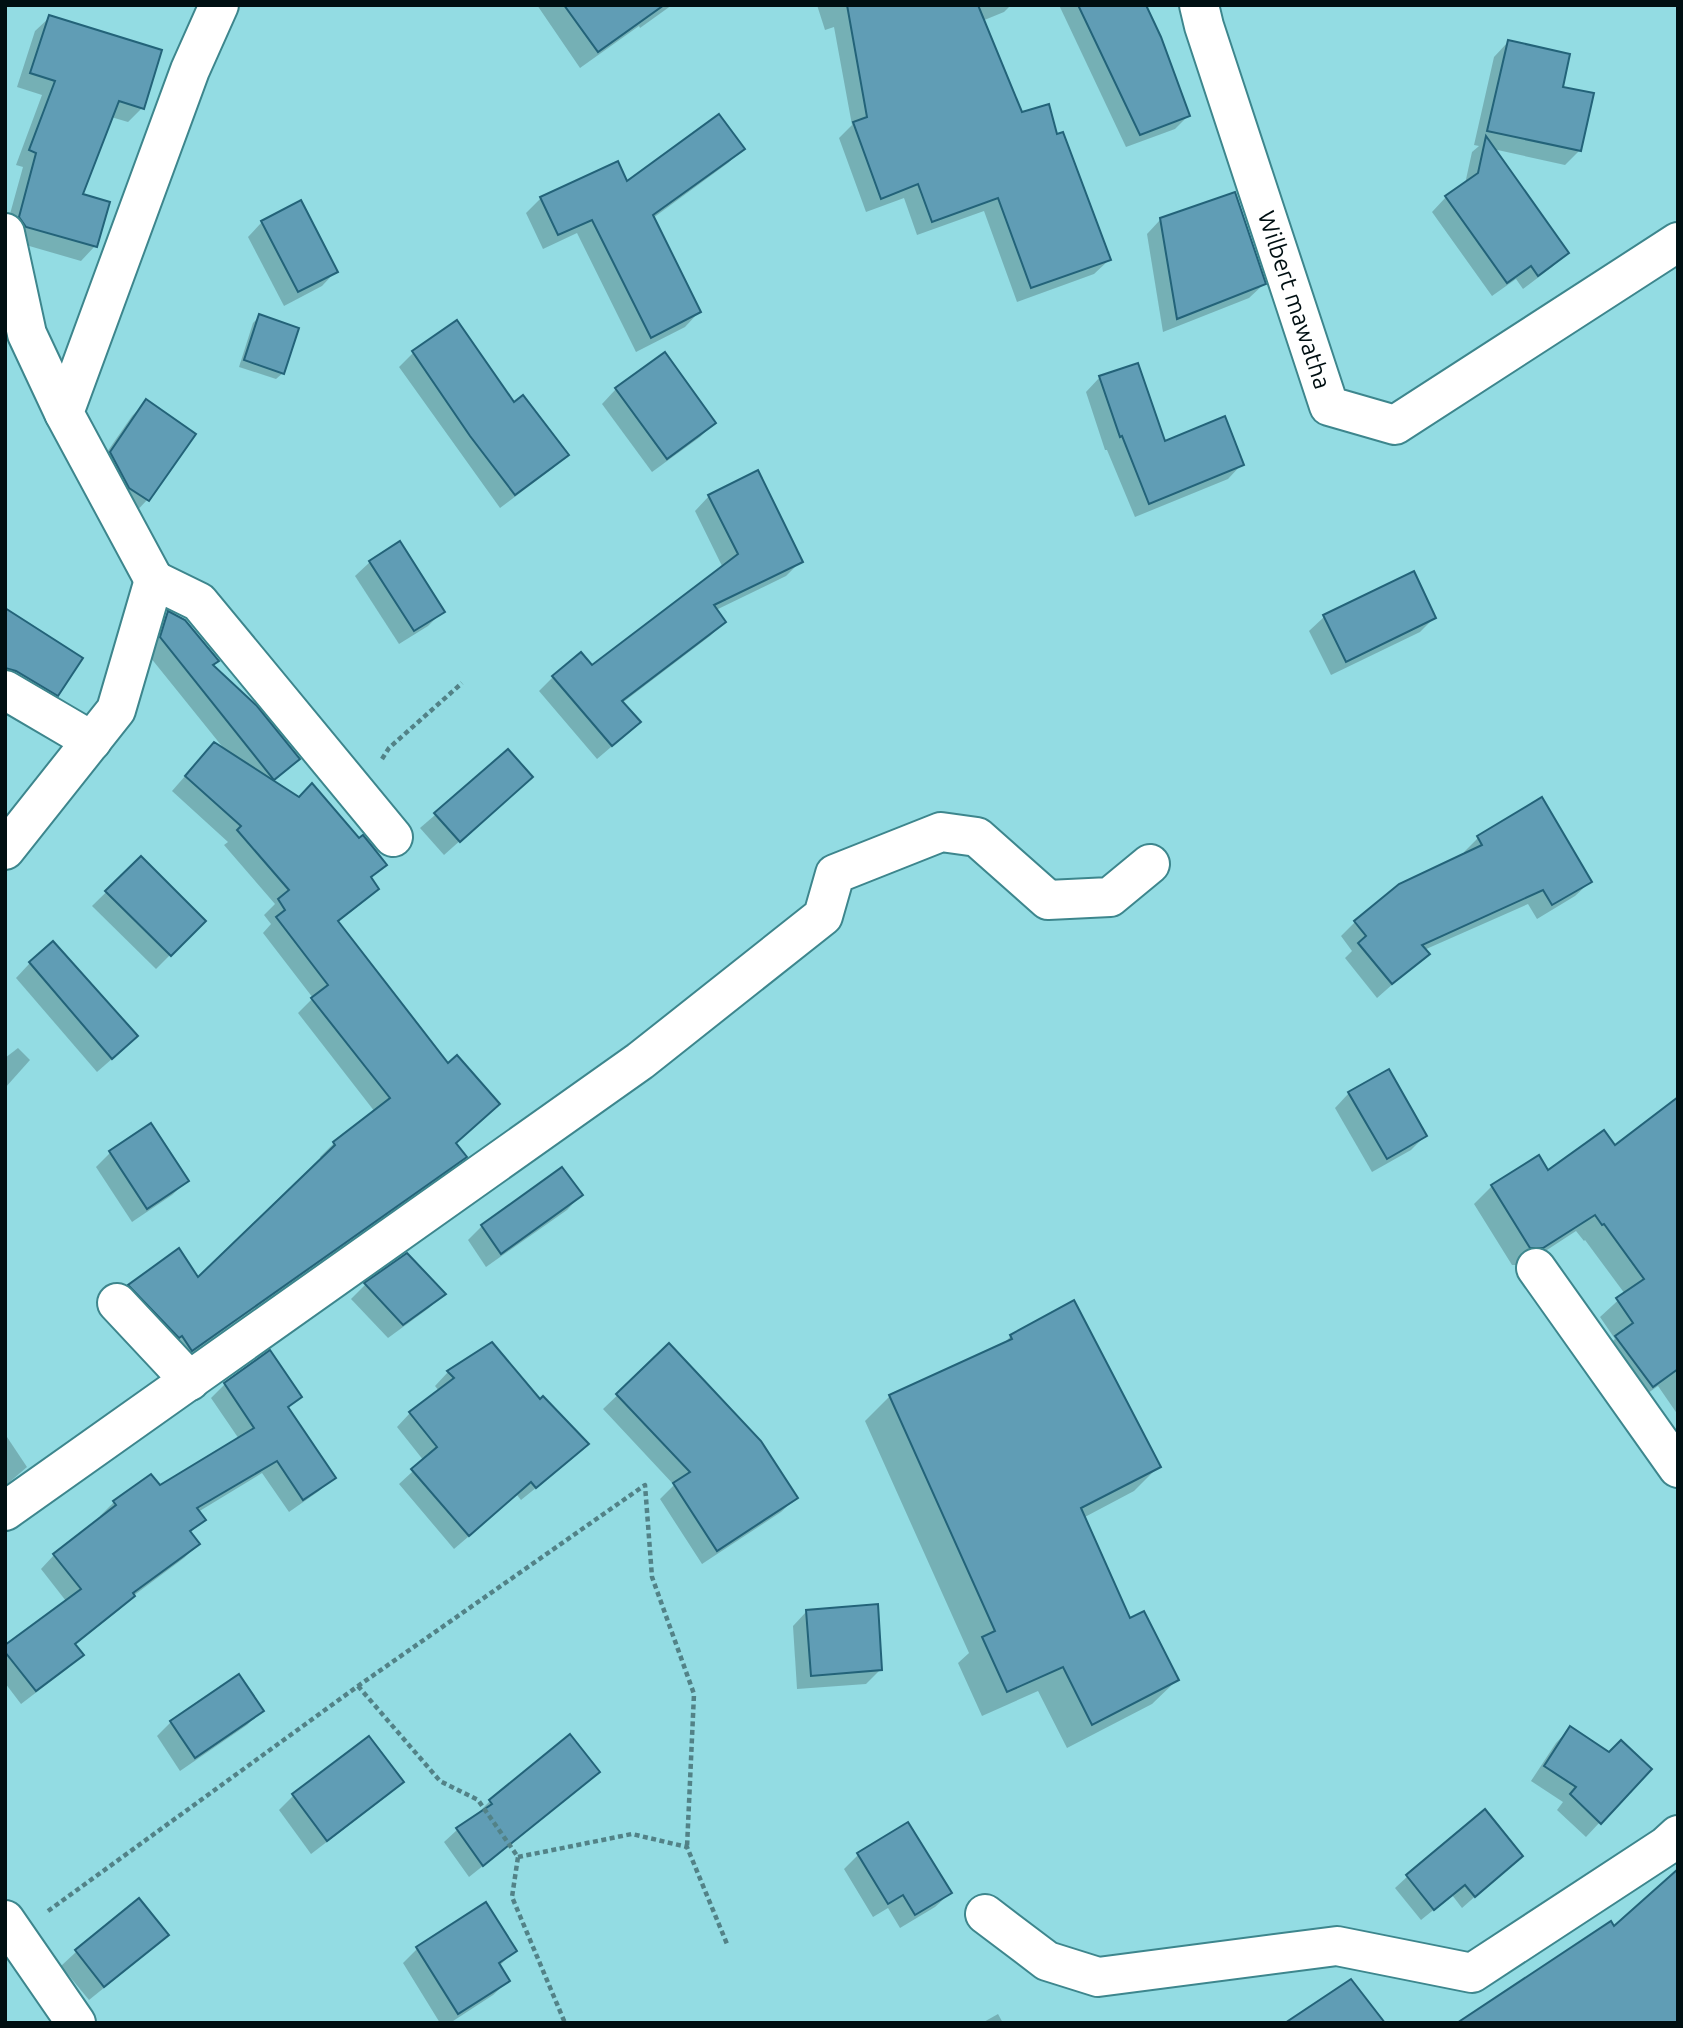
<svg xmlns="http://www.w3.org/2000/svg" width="1683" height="2028" font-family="Ubuntu,sans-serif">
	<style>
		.shadow { fill: #0003 }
		.building { fill: #609db5; stroke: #236379; stroke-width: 2 }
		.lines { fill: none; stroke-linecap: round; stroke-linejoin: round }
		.minor-casing { stroke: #3d868d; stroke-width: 42 }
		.path { stroke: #528287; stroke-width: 4.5; stroke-dasharray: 5 3.5; stroke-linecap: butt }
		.minor { stroke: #fff; stroke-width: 38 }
		.labels { text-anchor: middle; stroke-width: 5; stroke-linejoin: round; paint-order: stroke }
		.street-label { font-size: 24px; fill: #000f12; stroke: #d3f6f9 }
	</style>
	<rect width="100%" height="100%" fill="#93dce3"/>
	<!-- shadow -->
	<g class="shadow">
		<polygon points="537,5 672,5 640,28 639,26 580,68"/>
		<polygon points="817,5 1011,5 1004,12 982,21 1021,114 1055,137 1109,260 1094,274 1017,302 984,211 917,235 904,198 866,212 839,138 852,125 834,27 825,30"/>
		<polygon points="1059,5 1144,5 1188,116 1175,129 1126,147"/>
		<polygon points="50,17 142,108 128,122 111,117 81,196 95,246 81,261 12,241 5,232 23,167 16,165 42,95 17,87 35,31"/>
		<polygon points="1508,42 1561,88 1580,150 1565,165 1493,149 1567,253 1552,267 1523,289 1516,279 1492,296 1432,212 1446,197 1465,184 1472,152 1479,146 1474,145 1494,57"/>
		<polygon points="742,149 728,163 653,218 699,312 685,327 636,352 577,233 543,249 526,213 541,198 627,184"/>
		<polygon points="1161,219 1264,284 1249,298 1163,332 1147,234"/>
		<polygon points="262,222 336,271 322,286 284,306 248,237"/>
		<polygon points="260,316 283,373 276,379 239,367 253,323"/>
		<polygon points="456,322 514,405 566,455 552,469 500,508 399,367 413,353"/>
		<polygon points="1100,377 1164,443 1242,464 1228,479 1135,517 1107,450 1105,450 1086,392"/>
		<polygon points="616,389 714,423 700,437 652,472 602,404"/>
		<polygon points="146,402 194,434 147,500 133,515 96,468 132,416"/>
		<polygon points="709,496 801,561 786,576 716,610 724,622 710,636 622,703 624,736 597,759 539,691 553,677 592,667 723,568 695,511"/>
		<polygon points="370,562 443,611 428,626 399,644 355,576"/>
		<polygon points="1413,573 1434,618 1420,632 1331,675 1309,631 1324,617"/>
		<polygon points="5,610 57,695 42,709 5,687"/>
		<polygon points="168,613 211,666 298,758 272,782 359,840 384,865 370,879 377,889 362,903 337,923 455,1144 464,1157 450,1171 177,1365 115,1300 129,1286 198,1279 322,1160 320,1157 334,1143 375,1112 298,1013 313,998 263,933 271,924 264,915 275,904 224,845 228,842 172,791 200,759 225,750 146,652 154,627"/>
		<polygon points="508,752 516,791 444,855 420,828"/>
		<polygon points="1478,838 1590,882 1575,896 1537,919 1528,904 1424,950 1427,954 1377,998 1345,958 1352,951 1341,936 1355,922 1465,855 1464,852"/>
		<polygon points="141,858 204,921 156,969 92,906"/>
		<polygon points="30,963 121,1051 97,1072 16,978"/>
		<polygon points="18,1048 30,1060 5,1088 5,1058"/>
		<polygon points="1349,1093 1425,1136 1411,1150 1372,1172 1335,1108"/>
		<polygon points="1678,1099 1678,1415 1658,1386 1634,1403 1599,1354 1615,1339 1600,1317 1625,1294 1585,1240 1584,1241 1576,1231 1524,1265 1512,1265 1474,1204 1492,1186 1547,1172 1614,1147"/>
		<polygon points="111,1152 187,1181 172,1195 132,1222 96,1167"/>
		<polygon points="581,1195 567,1210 486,1267 468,1240 482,1226"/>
		<polygon points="407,1255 443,1294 429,1308 388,1338 351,1299 365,1285"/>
		<polygon points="1011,1336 1159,1466 1134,1491 1083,1518 1129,1620 1177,1680 1152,1704 1067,1748 1038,1691 982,1716 958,1663 969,1653 865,1421 890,1396 1001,1346"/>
		<polygon points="491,1344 539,1401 587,1444 573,1458 521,1500 517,1495 454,1549 399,1484 424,1461 397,1427 410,1413 439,1391 435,1386 448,1372"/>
		<polygon points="669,1346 796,1498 781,1512 702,1564 660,1499 674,1485 603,1409"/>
		<polygon points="225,1384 299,1397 287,1409 333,1477 319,1491 289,1512 262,1473 198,1512 203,1520 190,1533 198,1544 184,1558 133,1596 119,1610 74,1645 81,1655 67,1669 21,1704 5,1683 5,1647 66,1601 41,1569 54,1555 102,1518 100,1516 114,1502 151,1476 159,1487 239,1439 211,1398"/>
		<polygon points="5,1434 27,1467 5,1486"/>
		<polygon points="807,1611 881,1669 866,1684 797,1689 793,1626"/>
		<polygon points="261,1711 247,1725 180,1771 157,1736 171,1722"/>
		<polygon points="1570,1728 1609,1754 1600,1822 1586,1837 1557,1810 1563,1802 1531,1781 1556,1743"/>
		<polygon points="570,1737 585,1784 469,1877 444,1842 457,1830 478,1815 477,1814 490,1801"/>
		<polygon points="368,1738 402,1782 387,1796 311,1854 279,1810 293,1796"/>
		<polygon points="858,1855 950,1893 935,1907 900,1928 888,1908 873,1917 844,1869"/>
		<polygon points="1521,1856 1462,1908 1452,1895 1421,1920 1395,1888 1408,1876"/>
		<polygon points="139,1900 167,1935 152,1949 89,2000 61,1966 76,1952"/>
		<polygon points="417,1949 515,1951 499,1966 508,1981 493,1995 450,2023 440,2023 403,1963"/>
		<polygon points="998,2014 1003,2023 982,2023"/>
	</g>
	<!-- building -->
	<g class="building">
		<polygon points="564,5 664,5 598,52"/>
		<polygon points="847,5 978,5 1022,112 1049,104 1057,134 1063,132 1111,260 1031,288 998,198 932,222 918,184 881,199 853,122 867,117"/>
		<polygon points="1078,5 1146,5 1161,37 1190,116 1140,135"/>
		<polygon points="49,15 162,50 144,109 119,101 83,194 110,202 97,247 26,227 19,217 36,153 29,150 55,81 30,73"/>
		<polygon points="1508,40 1570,54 1563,87 1594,93 1581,151 1487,131"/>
		<polygon points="719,114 745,149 653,215 701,312 651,338 592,220 558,235 540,197 618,161 627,181"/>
		<polygon points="1486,136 1569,253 1538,276 1531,266 1507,283 1445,196 1478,173"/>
		<polygon points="1235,192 1266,284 1177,319 1160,218"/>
		<polygon points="301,200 338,272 298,292 261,221"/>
		<polygon points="259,314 299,328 284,374 244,360"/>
		<polygon points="457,320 514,402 523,395 569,455 515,495 470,436 412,351"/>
		<polygon points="665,352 716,423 667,459 615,388"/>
		<polygon points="1138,363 1165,441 1225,416 1244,465 1149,504 1122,436 1120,437 1099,376"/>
		<polygon points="146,399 196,434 149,501 129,488 110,452"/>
		<polygon points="758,470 803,562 714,605 726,622 622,701 641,722 612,746 552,676 581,652 592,665 738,554 708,495"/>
		<polygon points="400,541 445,612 414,631 369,561"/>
		<polygon points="1414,571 1436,618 1346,662 1323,615"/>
		<polygon points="5,608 83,658 58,696 16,671 5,668"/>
		<polygon points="168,611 185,620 219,661 213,665 257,706 300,759 274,780 160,637"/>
		<polygon points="214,742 299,797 312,783 359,838 363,835 372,846 387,865 371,877 379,889 338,921 448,1063 457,1055 500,1104 456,1143 467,1157 192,1351 182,1336 179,1338 128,1285 179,1248 198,1277 335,1145 333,1142 390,1098 311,998 328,985 276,917 285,910 278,899 289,890 237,830 241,826 185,776"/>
		<polygon points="508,749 533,777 460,842 434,813"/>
		<polygon points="1542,797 1592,882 1552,905 1543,890 1422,945 1430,954 1392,984 1358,943 1366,936 1354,921 1399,884 1482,845 1477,836"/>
		<polygon points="141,856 206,921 171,956 105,891"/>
		<polygon points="53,941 138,1036 112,1059 29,962"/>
		<polygon points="1389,1069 1427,1136 1387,1159 1348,1092"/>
		<polygon points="1678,1097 1678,1369 1653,1387 1615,1336 1633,1323 1616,1298 1644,1279 1604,1224 1602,1225 1595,1215 1543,1248 1530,1248 1491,1185 1539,1155 1548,1170 1604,1130 1615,1145"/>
		<polygon points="151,1123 189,1181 147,1209 109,1151"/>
		<polygon points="562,1167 583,1195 501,1254 481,1225"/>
		<polygon points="407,1253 446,1294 403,1325 364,1283"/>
		<polygon points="1074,1300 1161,1467 1081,1508 1130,1618 1144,1611 1179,1680 1092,1725 1063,1667 1007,1692 982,1637 995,1631 889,1395 1012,1339 1010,1335"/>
		<polygon points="492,1342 540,1399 543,1396 589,1444 536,1488 531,1482 469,1536 411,1469 437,1447 409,1412 454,1378 447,1371"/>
		<polygon points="669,1343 761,1441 798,1498 717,1551 673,1483 690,1472 616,1394"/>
		<polygon points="270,1350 302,1397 288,1407 336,1478 303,1500 277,1461 197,1508 206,1520 190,1531 200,1544 133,1593 135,1596 75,1644 84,1655 36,1691 5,1652 5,1645 81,1589 53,1554 116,1505 113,1501 151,1474 160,1485 254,1428 224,1383"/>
		<polygon points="878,1604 882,1670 811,1676 806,1610"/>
		<polygon points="239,1674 264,1711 195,1758 170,1721"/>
		<polygon points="1570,1726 1609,1752 1621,1740 1652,1769 1601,1824 1570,1794 1576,1787 1544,1766"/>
		<polygon points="570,1734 600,1772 483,1866 456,1828 492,1804 489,1800"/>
		<polygon points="369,1736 404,1782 327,1841 292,1794"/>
		<polygon points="1485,1809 1523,1856 1475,1897 1465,1885 1434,1910 1406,1875"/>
		<polygon points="908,1822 952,1893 915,1915 903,1895 888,1904 857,1853"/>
		<polygon points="1678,1869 1678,2023 1457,2023 1611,1921 1614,1926"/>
		<polygon points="139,1898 169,1935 104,1987 75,1950"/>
		<polygon points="486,1902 517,1951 499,1963 510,1981 458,2014 416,1947"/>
		<polygon points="1351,1979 1385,2023 1285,2023"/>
	</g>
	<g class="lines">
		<defs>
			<g id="minor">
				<path id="s1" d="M1199,5l5,21 125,380 66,19 283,-183"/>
				<polyline points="5,233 27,334 64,413"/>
				<polyline points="154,580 64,413 190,70 219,5"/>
				<polyline points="5,690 92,741"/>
				<polyline points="5,850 116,710 154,580 199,602 393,837"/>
				<polyline points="1536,1268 1678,1468"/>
				<polyline points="117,1303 190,1381"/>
				<polyline points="5,1511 640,1061 823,916 835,874 941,832 977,837 1048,900 1110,897 1150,864"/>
				<polyline points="985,1914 1047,1961 1098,1977 1337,1946 1472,1973 1666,1846 1678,1835"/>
				<polyline points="5,1920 76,2023"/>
			</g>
		</defs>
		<!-- minor casing -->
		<use href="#minor" class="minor-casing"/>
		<!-- path -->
		<g class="path">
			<polyline points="382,759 389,748 462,683"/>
			<polyline points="358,1686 440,1781 478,1800 518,1857 512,1897 565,2023"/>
			<polyline points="518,1857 632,1834 687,1847 727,1944"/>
			<polyline points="48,1911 358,1686 645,1485 652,1577 694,1694 687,1847"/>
		</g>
		<!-- minor -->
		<use href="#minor" class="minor"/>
	</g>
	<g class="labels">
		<!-- street labels -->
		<g class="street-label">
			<text dy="8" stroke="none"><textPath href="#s1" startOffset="310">Wilbert mawatha</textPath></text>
		</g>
	</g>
	<!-- border -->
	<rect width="1683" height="2028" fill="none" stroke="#000f12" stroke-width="14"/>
</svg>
